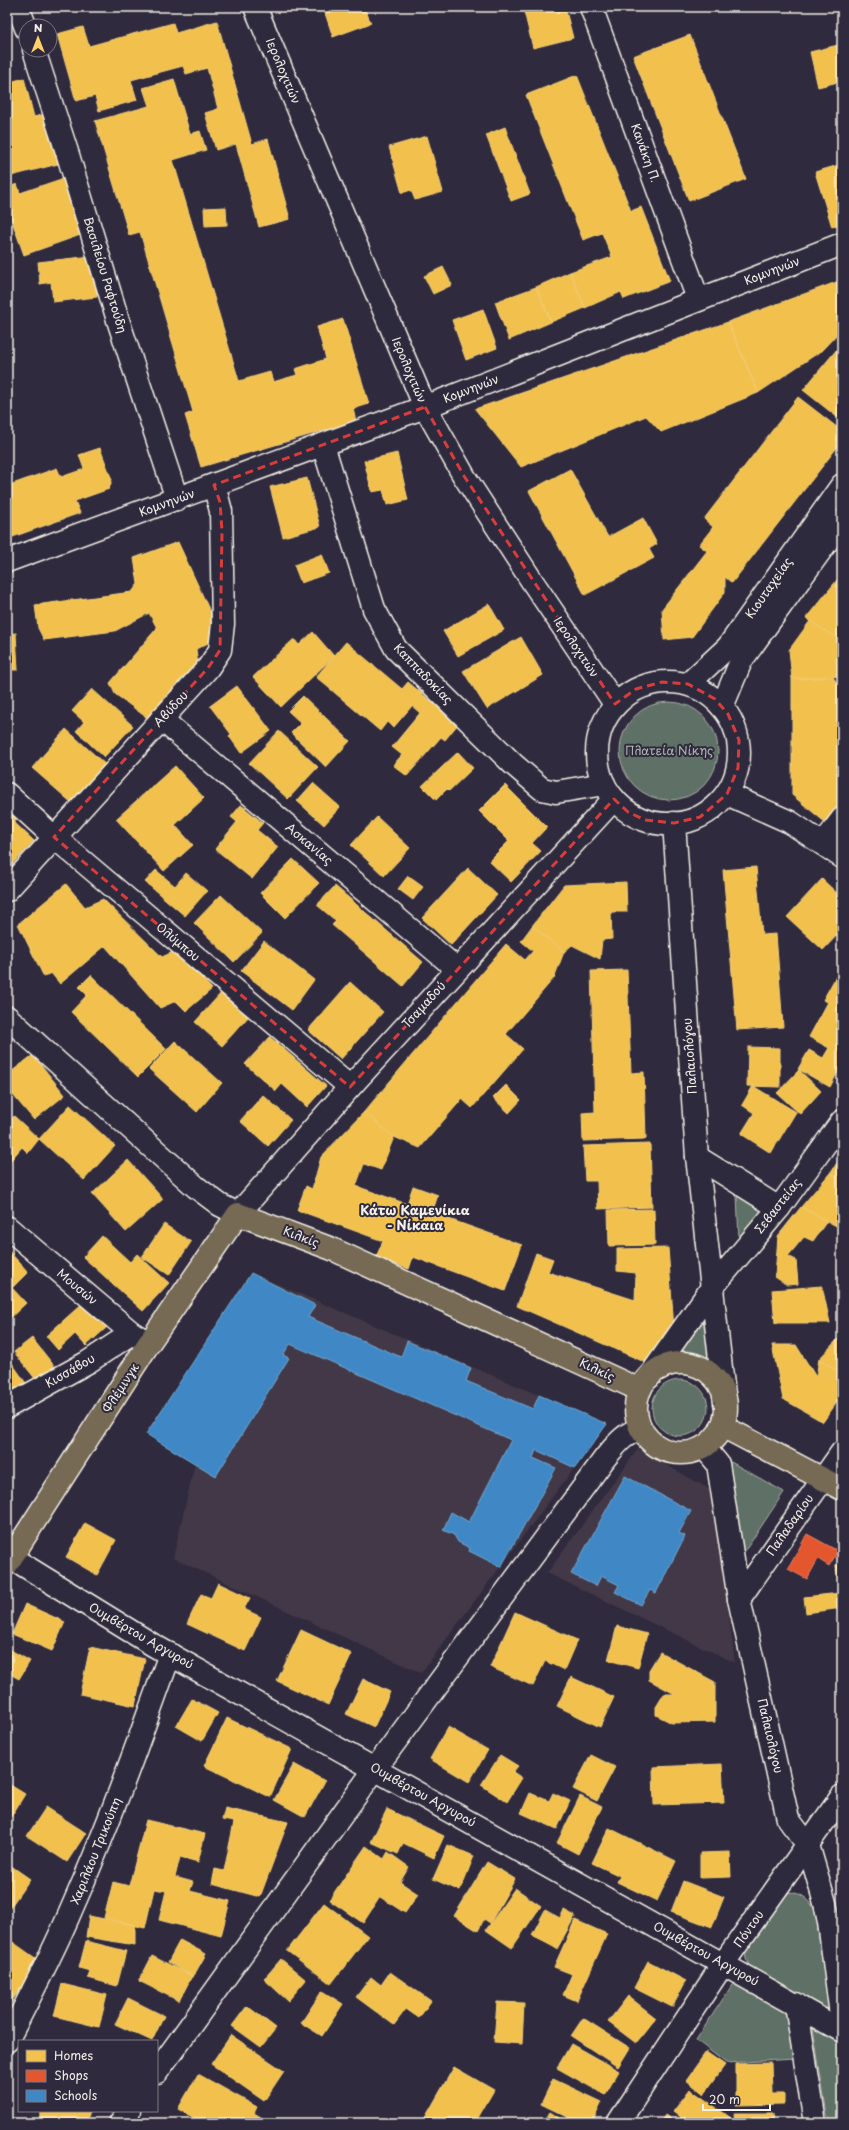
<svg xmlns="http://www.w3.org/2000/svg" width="849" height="2130" font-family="'Playpen Sans',sans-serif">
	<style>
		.built { fill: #423846 }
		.green { fill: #5f6f66; stroke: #aab0a7 }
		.homes { fill: #f2c14e; stroke: #f3cf7c }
		.shops { fill: #e4572e; stroke: #e98566 }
		.schools { fill: #3f88c5; stroke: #75a8d0 }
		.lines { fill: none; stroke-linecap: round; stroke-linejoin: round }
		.minor-casing { stroke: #f4f1e8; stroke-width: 25 }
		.major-casing { stroke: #f4f1e8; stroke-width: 25 }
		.minor { stroke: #2f2a3d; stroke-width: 22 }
		.major { stroke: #766a54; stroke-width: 22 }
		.marked { fill: none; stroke: #d93c3b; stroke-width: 3; stroke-dasharray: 8 5; stroke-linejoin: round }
		.labels { text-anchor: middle; stroke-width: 4; stroke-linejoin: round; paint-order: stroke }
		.street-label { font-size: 12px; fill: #f4f1e8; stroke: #2f2a3d }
		.park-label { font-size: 12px; fill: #b1b6ae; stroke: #2f2a3d }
		.neighbourhood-label { font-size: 13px; font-weight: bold; fill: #f4f1e8; stroke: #2f2a3d }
	</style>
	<rect width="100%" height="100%" fill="#2f2a3d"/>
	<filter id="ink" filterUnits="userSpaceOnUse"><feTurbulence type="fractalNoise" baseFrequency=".025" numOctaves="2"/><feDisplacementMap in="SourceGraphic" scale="8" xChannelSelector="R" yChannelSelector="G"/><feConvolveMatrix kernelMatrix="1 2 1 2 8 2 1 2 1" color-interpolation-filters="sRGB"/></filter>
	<g filter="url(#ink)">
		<!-- built -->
		<g class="built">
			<polygon points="251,1273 607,1424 421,1673 173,1558 195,1463 146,1434"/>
			<polygon points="638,1449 713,1491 735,1663 547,1573"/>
		</g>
		<!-- green -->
		<g class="green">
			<circle cx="669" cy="751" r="49"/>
			<polygon points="737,1195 766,1210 739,1240"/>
			<polygon points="704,1317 709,1359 679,1352"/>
			<circle cx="680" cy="1408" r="28"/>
			<polygon points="731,1462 784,1492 741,1557 729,1463"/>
			<path d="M790,1892c13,2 19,7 25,18l14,98 -5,2 -73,-41 -5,-10 -1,-7 35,-52z"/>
			<polygon points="734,1982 788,2012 795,2059 726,2063 696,2040"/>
			<polygon points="813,2028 842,2044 842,2123 834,2123 827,2115"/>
		</g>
		<!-- homes -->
		<g class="homes">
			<polygon points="323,7 364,7 371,23 333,37"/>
			<polygon points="523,7 565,7 573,38 533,48"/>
			<polygon points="217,21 252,144 268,139 290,219 259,227 236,144 216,150 205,113 218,109 207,68 186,74 183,66 131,80 137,100 99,111 95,96 76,101 57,34 83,27 89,46 173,23 176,33"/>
			<polygon points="690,35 746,179 689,201 633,56"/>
			<polygon points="842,44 842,81 818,87 810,52"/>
			<polygon points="577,75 631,211 641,207 670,281 624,299 621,292 585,308 570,272 612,257 602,233 583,240 526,95"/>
			<polygon points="24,78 34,117 45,114 58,164 7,177 7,83"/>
			<polygon points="174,79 190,134 200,131 206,150 173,160 239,381 270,372 273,382 297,375 295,369 326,359 317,327 343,319 369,404 353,409 356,421 201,467 185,415 193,412 140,232 129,235 95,121 149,106 143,88"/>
			<polygon points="505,127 530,194 511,201 486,135"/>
			<polygon points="427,136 443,192 415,200 411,190 402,193 389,147"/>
			<polygon points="842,164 842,224 832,227 815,172"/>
			<polygon points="67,177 86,233 24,255 7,207 7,188 17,184 20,193"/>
			<polygon points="226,207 227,225 205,226 204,208"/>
			<polygon points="92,256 97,297 53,302 51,282 40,284 38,262"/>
			<polygon points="443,267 452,285 433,294 424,276"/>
			<polygon points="570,272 585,308 551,322 536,287"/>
			<polygon points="842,280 842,329 821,351 758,393 728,322"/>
			<polygon points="536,287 551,322 509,340 495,302"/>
			<polygon points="483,309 497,348 466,360 452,320"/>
			<polygon points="728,322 758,393 661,432 646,416 521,467 475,409"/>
			<polygon points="842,346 842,421 803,390 838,348"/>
			<polygon points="798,397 842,431 842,441 732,583 725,577 725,592 692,637 664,640 662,609 707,551 699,545 713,527 704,519"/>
			<polygon points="100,448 112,480 109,489 75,501 80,513 7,539 7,486 57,468 61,477 84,469 79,455"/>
			<polygon points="397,453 408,500 387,505 383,490 372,492 364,461"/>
			<polygon points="570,469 608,537 643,518 657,544 649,549 654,558 585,595 529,491"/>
			<polygon points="307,478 320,527 283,537 270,487"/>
			<polygon points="178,542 219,631 210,642 196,649 198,666 154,723 115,694 110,683 157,628 149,613 115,631 44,640 38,628 35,605 132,592 138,584 134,558"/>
			<polygon points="322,554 329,573 301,583 294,565"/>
			<polygon points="842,574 842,642 806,618"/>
			<polygon points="489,604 504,630 458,656 443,631"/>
			<polygon points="810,621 842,642 842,676 792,679 789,650"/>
			<polygon points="313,632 334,656 281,707 253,677 294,639 299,645"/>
			<polygon points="16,633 18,670 7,670 7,634"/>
			<polygon points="521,637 543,675 487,709 463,671"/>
			<polygon points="346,642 402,689 408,682 458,724 445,740 441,737 407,776 393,765 402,755 392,747 420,713 412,706 393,728 387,722 380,731 316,677"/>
			<polygon points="833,677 842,690 842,739 838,752 842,748 842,800 826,823 792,795 792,679"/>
			<polygon points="237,686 271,731 241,753 229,736 231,734 210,706"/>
			<polygon points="92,689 133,726 104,757 76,731 84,722 72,711"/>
			<polygon points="303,696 350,741 326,767 291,733 301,723 288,711"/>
			<polygon points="66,729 107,766 73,804 32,768"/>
			<polygon points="279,731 318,767 288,799 249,763"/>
			<polygon points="458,752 473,768 449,791 447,789 436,800 422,786"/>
			<polygon points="175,766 204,798 175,825 193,845 164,871 116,819"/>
			<polygon points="313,783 340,807 324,825 297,801"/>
			<polygon points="505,785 547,827 532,843 541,851 511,882 489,861 509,841 479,811"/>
			<polygon points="241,805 263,823 257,830 278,847 252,879 215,849 237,822 231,817"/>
			<polygon points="7,806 18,815 14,822 34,841 7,870"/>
			<polygon points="377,817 410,848 384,876 351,845"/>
			<polygon points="293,859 319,883 285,918 260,893"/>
			<polygon points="756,867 762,935 776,934 783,1027 737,1030 723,870"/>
			<polygon points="468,868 497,895 451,945 422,918"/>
			<polygon points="156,870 175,886 186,873 207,891 185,916 145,882"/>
			<polygon points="408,876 423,887 413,900 398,889"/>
			<polygon points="822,879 842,898 842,930 823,950 787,917"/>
			<polygon points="626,882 627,912 611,912 612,939 602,940 600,959 572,945 564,952 532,926 564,885"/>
			<polygon points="66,884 85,907 103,899 162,957 177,950 212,989 186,1011 176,1001 160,1008 105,946 60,984 51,973 44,977 18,924"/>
			<polygon points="335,886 423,962 403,986 332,925 336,921 317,905"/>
			<polygon points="221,895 262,933 234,962 194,923"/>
			<polygon points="532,926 564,952 554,978 506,1034 523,1049 472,1108 462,1099 420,1148 394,1137 364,1112 506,944 525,960 533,951 521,941"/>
			<polygon points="264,941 314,980 292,1010 241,971"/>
			<polygon points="627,970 631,1073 644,1072 646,1139 583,1141 582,1113 595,1112 591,971"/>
			<polygon points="839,971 842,973 842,1064 830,1087 798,1069 809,1050 823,1058 829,1048 809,1037 828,1002 823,1000"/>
			<polygon points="91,975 166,1049 138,1077 71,1012 87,995 79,987"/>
			<polygon points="350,982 383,1012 341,1059 308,1030"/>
			<polygon points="222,992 249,1016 222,1046 195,1022"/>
			<polygon points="270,1037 326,1086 307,1107 282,1084 276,1091 245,1064"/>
			<polygon points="175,1041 222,1083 197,1112 149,1069"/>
			<polygon points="748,1047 780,1048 780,1087 747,1086"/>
			<polygon points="33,1055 65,1095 34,1120 7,1088 7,1075"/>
			<polygon points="799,1070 821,1091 800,1114 777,1093"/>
			<polygon points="506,1085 521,1100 509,1113 493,1098"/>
			<polygon points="753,1086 796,1112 771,1153 741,1134 754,1113 742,1105"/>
			<polygon points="263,1095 291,1120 268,1146 240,1121"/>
			<polygon points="70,1105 115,1146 84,1180 39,1139"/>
			<polygon points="364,1112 394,1137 381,1170 364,1164 356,1186 407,1204 413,1186 438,1195 432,1213 522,1245 505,1291 413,1257 409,1269 376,1257 383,1241 297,1210 306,1186 312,1189 321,1157"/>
			<polygon points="14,1116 39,1139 28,1153 22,1147 10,1161 7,1159 7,1124"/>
			<polygon points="650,1144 652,1207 598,1209 597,1181 585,1181 583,1146"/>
			<polygon points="842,1156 842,1181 830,1173"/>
			<polygon points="128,1160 163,1199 126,1232 92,1194"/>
			<polygon points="830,1173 842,1181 842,1229 801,1207"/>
			<polygon points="801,1207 827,1221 813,1241 804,1237 788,1256 796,1260 798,1284 787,1285 775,1277 778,1236"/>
			<polygon points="654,1209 655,1245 609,1246 608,1210"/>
			<polygon points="164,1224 191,1242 169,1275 142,1257"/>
			<polygon points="102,1236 130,1262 137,1254 169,1283 143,1311 83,1257"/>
			<polygon points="668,1248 674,1329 649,1364 517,1306 536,1253 553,1259 548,1272 635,1300 636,1273 617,1271 617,1249"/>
			<polygon points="7,1249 28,1272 12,1288 26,1303 7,1321"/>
			<polygon points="822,1286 830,1323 775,1323 772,1290"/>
			<polygon points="84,1302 107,1327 86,1346 75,1334 58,1350 46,1336"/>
			<polygon points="32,1338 55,1367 37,1381 14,1352"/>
			<polygon points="838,1339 842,1342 842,1374 819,1359"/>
			<polygon points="772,1345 796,1345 816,1377 819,1359 842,1374 842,1395 823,1422 783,1399"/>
			<polygon points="7,1356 28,1386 7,1400"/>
			<polygon points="85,1523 116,1540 97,1575 66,1557"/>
			<polygon points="842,1564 842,1608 806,1613 804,1597 840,1593 836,1565"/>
			<polygon points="218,1583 250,1598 244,1609 261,1617 245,1651 187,1624 201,1594 211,1598"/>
			<polygon points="25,1604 65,1622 52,1651 12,1634"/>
			<polygon points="515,1612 577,1640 564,1670 545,1661 533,1686 490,1667"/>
			<polygon points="617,1626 647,1634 638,1668 608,1660"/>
			<polygon points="301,1630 352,1654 328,1705 277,1681"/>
			<polygon points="90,1647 145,1659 135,1706 80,1694"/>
			<polygon points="7,1648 30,1661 19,1679 10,1674 7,1679"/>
			<polygon points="660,1652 715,1682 715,1722 672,1723 656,1715 656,1707 664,1694 675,1694 649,1680 649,1670"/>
			<polygon points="571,1677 614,1697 600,1727 557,1706"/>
			<polygon points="363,1679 390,1692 374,1727 346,1714"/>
			<polygon points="192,1699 218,1713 202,1741 176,1726"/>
			<polygon points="227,1718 292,1749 270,1797 204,1766"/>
			<polygon points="448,1727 488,1750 469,1782 430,1759"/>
			<polygon points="500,1755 518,1766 513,1772 522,1778 507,1802 481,1785"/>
			<polygon points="591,1755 615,1767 597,1801 573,1789"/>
			<polygon points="294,1764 325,1781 305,1817 274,1800"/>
			<polygon points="722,1764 724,1803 654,1805 653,1767"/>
			<polygon points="7,1783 25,1794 11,1817 7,1815"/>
			<polygon points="530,1793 549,1801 553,1793 570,1801 557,1829 521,1813"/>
			<polygon points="580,1796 602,1807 578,1854 557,1843"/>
			<polygon points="46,1807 86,1833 67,1862 27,1836"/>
			<polygon points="225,1808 288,1822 260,1897 212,1884 215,1869 224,1871 234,1822 222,1820"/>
			<polygon points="387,1809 444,1836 434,1858 403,1843 398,1854 371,1842"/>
			<polygon points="146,1820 205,1834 198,1862 180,1857 175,1877 193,1882 190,1891 230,1901 221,1936 159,1920 166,1891 154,1889 145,1928 104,1918 113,1882 129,1886"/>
			<polygon points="609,1828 676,1861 657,1901 617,1882 620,1876 592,1863"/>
			<polygon points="448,1845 474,1856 460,1891 433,1879"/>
			<polygon points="366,1846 384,1859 388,1852 409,1867 400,1882 418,1894 405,1913 380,1897 363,1923 329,1900"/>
			<polygon points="730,1852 731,1877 700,1878 700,1853"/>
			<polygon points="487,1862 515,1879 490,1923 484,1919 478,1931 454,1916"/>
			<polygon points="7,1863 30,1879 9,1909 7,1908"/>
			<polygon points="683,1881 724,1897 712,1927 671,1912"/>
			<polygon points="515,1888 541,1906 512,1948 486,1930"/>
			<polygon points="324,1903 368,1936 331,1984 287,1951"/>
			<polygon points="545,1910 560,1918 564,1910 575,1916 557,1949 532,1935"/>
			<polygon points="89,1916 135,1925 135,1945 86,1937"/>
			<polygon points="575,1920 607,1934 577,2001 563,1995 572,1974 554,1967"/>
			<polygon points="7,1938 41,1962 7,2007"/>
			<polygon points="180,1940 206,1954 193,1977 168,1962"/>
			<polygon points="86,1941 126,1951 117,1986 88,1978 90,1971 79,1968"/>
			<polygon points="152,1956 192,1976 179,2001 139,1981"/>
			<polygon points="281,1959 306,1980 288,2001 264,1979"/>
			<polygon points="648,1961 686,1981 672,2007 634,1988"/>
			<polygon points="390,1972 431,2001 419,2018 406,2009 394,2025 356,1997 371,1977 381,1985"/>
			<polygon points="62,1984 107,1995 99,2027 54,2016"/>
			<polygon points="322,1991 343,2004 322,2036 301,2023"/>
			<polygon points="628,1996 656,2018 636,2043 608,2022"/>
			<polygon points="128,1998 164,2016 152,2041 115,2024"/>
			<polygon points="497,2002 524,2003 522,2044 494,2042"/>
			<polygon points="247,2006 276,2028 261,2047 232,2026"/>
			<polygon points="583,2018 630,2048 618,2067 571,2036"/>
			<polygon points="231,2035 284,2071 264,2101 211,2064"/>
			<polygon points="571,2044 619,2071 605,2095 557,2068"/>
			<polygon points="706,2052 725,2065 704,2094 686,2080"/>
			<polygon points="771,2063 772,2094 784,2094 784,2104 736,2105 736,2064"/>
			<polygon points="454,2067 494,2090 475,2123 422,2123"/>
			<polygon points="198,2074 257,2107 254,2113 264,2119 262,2123 203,2123 178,2109"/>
			<polygon points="553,2079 602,2102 592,2123 580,2123 541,2104"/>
			<polygon points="690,2089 731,2118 728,2123 688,2123 673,2112"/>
			<polygon points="42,2111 90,2111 86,2123 37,2123"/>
			<polygon points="550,2112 567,2123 543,2123"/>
			<polygon points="734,2113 773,2113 774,2123 735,2123"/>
			<polygon points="665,2115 677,2123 660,2123"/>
		</g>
		<!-- shops -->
		<polygon class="shops" points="807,1534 838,1551 829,1566 818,1559 807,1579 788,1569"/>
		<!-- schools -->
		<g class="schools">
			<polygon points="251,1273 315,1305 308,1317 401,1357 407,1341 471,1368 466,1381 533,1409 539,1395 607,1424 575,1468 536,1450 533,1458 556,1468 501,1567 469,1551 470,1548 458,1542 454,1535 443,1530 451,1512 469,1522 511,1440 290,1344 283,1355 289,1358 216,1476 146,1434"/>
			<polygon points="625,1476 691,1511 679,1533 685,1536 656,1593 650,1590 641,1605 615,1592 619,1585 601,1576 596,1586 571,1574"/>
		</g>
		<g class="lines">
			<defs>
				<g id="minor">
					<polyline points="18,7 26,28"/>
					<polyline points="255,7 425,407 464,476 532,581 615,704"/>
					<polyline points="591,7 698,299"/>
					<polyline points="34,50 68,155 118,320 177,499"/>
					<polyline points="323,445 374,609 396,649 513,764 542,789 556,792 604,784"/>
					<polyline points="7,561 425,407 842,244"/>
					<circle cx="668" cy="753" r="71"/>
					<polyline points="688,684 728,647 842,485"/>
					<polyline points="722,707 741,661 842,521"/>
					<polyline points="161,719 457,969"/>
					<polyline points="7,794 54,837 350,1087"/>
					<polyline points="727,794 790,822 842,857"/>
					<polyline points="674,823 697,1157 725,1403"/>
					<polyline points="823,844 842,819"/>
					<polyline points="7,890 208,668 220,650 223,624 221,511 214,485"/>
					<polyline points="7,1017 196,1187 220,1205 238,1214 350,1087 614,799"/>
					<polyline points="697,1157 779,1208"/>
					<polyline points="7,1227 132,1333 149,1343"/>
					<polyline points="649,1377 711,1289 779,1208 842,1121"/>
					<polyline points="7,1407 88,1362 132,1333"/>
					<polyline points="704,1447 718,1464 739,1599 788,1819 808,1845 825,1903 829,1922 842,2023"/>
					<polyline points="7,1555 153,1645 842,2031"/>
					<polyline points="739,1599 842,1452"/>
					<polyline points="796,2004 815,2123"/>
					<path d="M7,2041c23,-44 46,-88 65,-133 37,-83 67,-168 98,-254"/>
					<path d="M157,2072l218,-303 230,-311c11,-13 19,-25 36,-29"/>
					<polyline points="120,2123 129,2111"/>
					<polyline points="618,2123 723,1964 842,1796"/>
				</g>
				<g id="major">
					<circle cx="681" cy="1408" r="45"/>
					<polyline points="722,1426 842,1489"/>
					<polyline points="7,1564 149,1343 238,1214 332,1249 640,1390"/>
				</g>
			</defs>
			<!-- minor casing -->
			<use href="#minor" class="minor-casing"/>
			<!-- major casing -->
			<use href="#major" class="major-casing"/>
			<!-- minor -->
			<use href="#minor" class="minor"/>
			<!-- major -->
			<use href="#major" class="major"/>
		</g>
	</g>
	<!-- marked area -->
	<path class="marked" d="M425,407l39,69 151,228 21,-15 26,-7 26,2 27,15 13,15 11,26 -1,28 -11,26 -27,23 -26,6 -29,-3 -17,-8 -14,-13 -264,288 -296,-250 154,-169 12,-18 2,-118 -2,-30 -6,-17z"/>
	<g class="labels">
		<!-- street labels -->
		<g class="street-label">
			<text transform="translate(283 71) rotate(67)" y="4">Ιερολοχιτών</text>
			<text transform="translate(645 153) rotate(70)" y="4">Κανάκη Π.</text>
			<text transform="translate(772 271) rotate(-21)" y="4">Κομνηνών</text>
			<text transform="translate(105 275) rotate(73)" y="4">Βασιλείου Ραφτούδη</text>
			<text transform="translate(409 370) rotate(67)" y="4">Ιερολοχιτών</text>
			<text transform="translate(471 389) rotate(-21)" y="4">Κομνηνών</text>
			<text transform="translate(167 503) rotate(-20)" y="4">Κομνηνών</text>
			<text transform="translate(769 588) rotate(-55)" y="4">Κιουταχείας</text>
			<text transform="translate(576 647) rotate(56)" y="4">Ιερολοχιτών</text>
			<text transform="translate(423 674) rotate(46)" y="4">Καππαδοκίας</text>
			<text transform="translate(171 709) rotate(-47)" y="4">Αβύδου</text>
			<text transform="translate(309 844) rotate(40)" y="4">Ασκανίας</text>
			<text transform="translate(178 942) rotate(40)" y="4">Ολύμπου</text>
			<text transform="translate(424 1005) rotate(-48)" y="4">Τσαμαδού</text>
			<text transform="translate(690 1056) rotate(-94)" y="4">Παλαιολόγου</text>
			<text transform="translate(778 1206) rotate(-52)" y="4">Σεβαστείας</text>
			<text transform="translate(301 1237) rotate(21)" y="4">Κιλκίς</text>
			<text transform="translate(77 1287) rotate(40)" y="4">Μουσών</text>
			<text transform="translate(597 1370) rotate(25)" y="4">Κιλκίς</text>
			<text transform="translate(70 1371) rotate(-30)" y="4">Κισσάβου</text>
			<text transform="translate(121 1388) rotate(-57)" y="4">Φλέμινγκ</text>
			<text transform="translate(790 1525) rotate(-55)" y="4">Παλαδαρίου</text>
			<text transform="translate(141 1636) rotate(30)" y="4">Ουμβέρτου Αργυρού</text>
			<text transform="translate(770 1736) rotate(77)" y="4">Παλαιολόγου</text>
			<text transform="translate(423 1795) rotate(29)" y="4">Ουμβέρτου Αργυρού</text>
			<text transform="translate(96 1851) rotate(-68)" y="4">Χαριλάου Τρικούπη</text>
			<text transform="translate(749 1929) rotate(-55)" y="4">Πόντου</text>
			<text transform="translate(706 1954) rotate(29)" y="4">Ουμβέρτου Αργυρού</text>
		</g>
		<!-- park labels -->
		<g class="park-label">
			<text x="669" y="755">Πλατεία Νίκης</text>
		</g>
		<!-- neighbourhood labels -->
		<g class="neighbourhood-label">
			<text x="415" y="1215">Κάτω Καμενίκια<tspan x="415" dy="15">- Νίκαια</tspan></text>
		</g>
	</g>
	<!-- margin -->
	<rect width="849" height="2130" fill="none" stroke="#2f2a3d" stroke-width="24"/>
	<rect x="12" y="12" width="825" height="2106" fill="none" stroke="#f4f1e8" stroke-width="1.5" filter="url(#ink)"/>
	<!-- legend -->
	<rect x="18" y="2040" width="140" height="72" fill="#2f2a3d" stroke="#7e7a81"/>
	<rect x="26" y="2050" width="20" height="12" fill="#f2c14e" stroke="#7e7a81"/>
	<text x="54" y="2060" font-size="12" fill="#f4f1e8">Homes</text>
	<rect x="26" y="2070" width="20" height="12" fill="#e4572e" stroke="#7e7a81"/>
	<text x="54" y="2080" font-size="12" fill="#f4f1e8">Shops</text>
	<rect x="26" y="2090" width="20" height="12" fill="#3f88c5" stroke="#7e7a81"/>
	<text x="54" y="2100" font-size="12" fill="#f4f1e8">Schools</text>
	<!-- north arrow -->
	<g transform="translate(38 38)"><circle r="19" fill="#2f2a3d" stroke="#7e7a81"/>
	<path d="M0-3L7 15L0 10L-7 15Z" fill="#ffd166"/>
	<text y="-6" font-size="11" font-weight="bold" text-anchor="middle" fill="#f4f1e8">N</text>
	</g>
	<!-- scale -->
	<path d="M703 2104v6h67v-6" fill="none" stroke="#f4f1e8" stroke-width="2"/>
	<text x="709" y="2104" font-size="12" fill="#f4f1e8" stroke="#2f2a3d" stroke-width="3" paint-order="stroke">20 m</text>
</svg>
